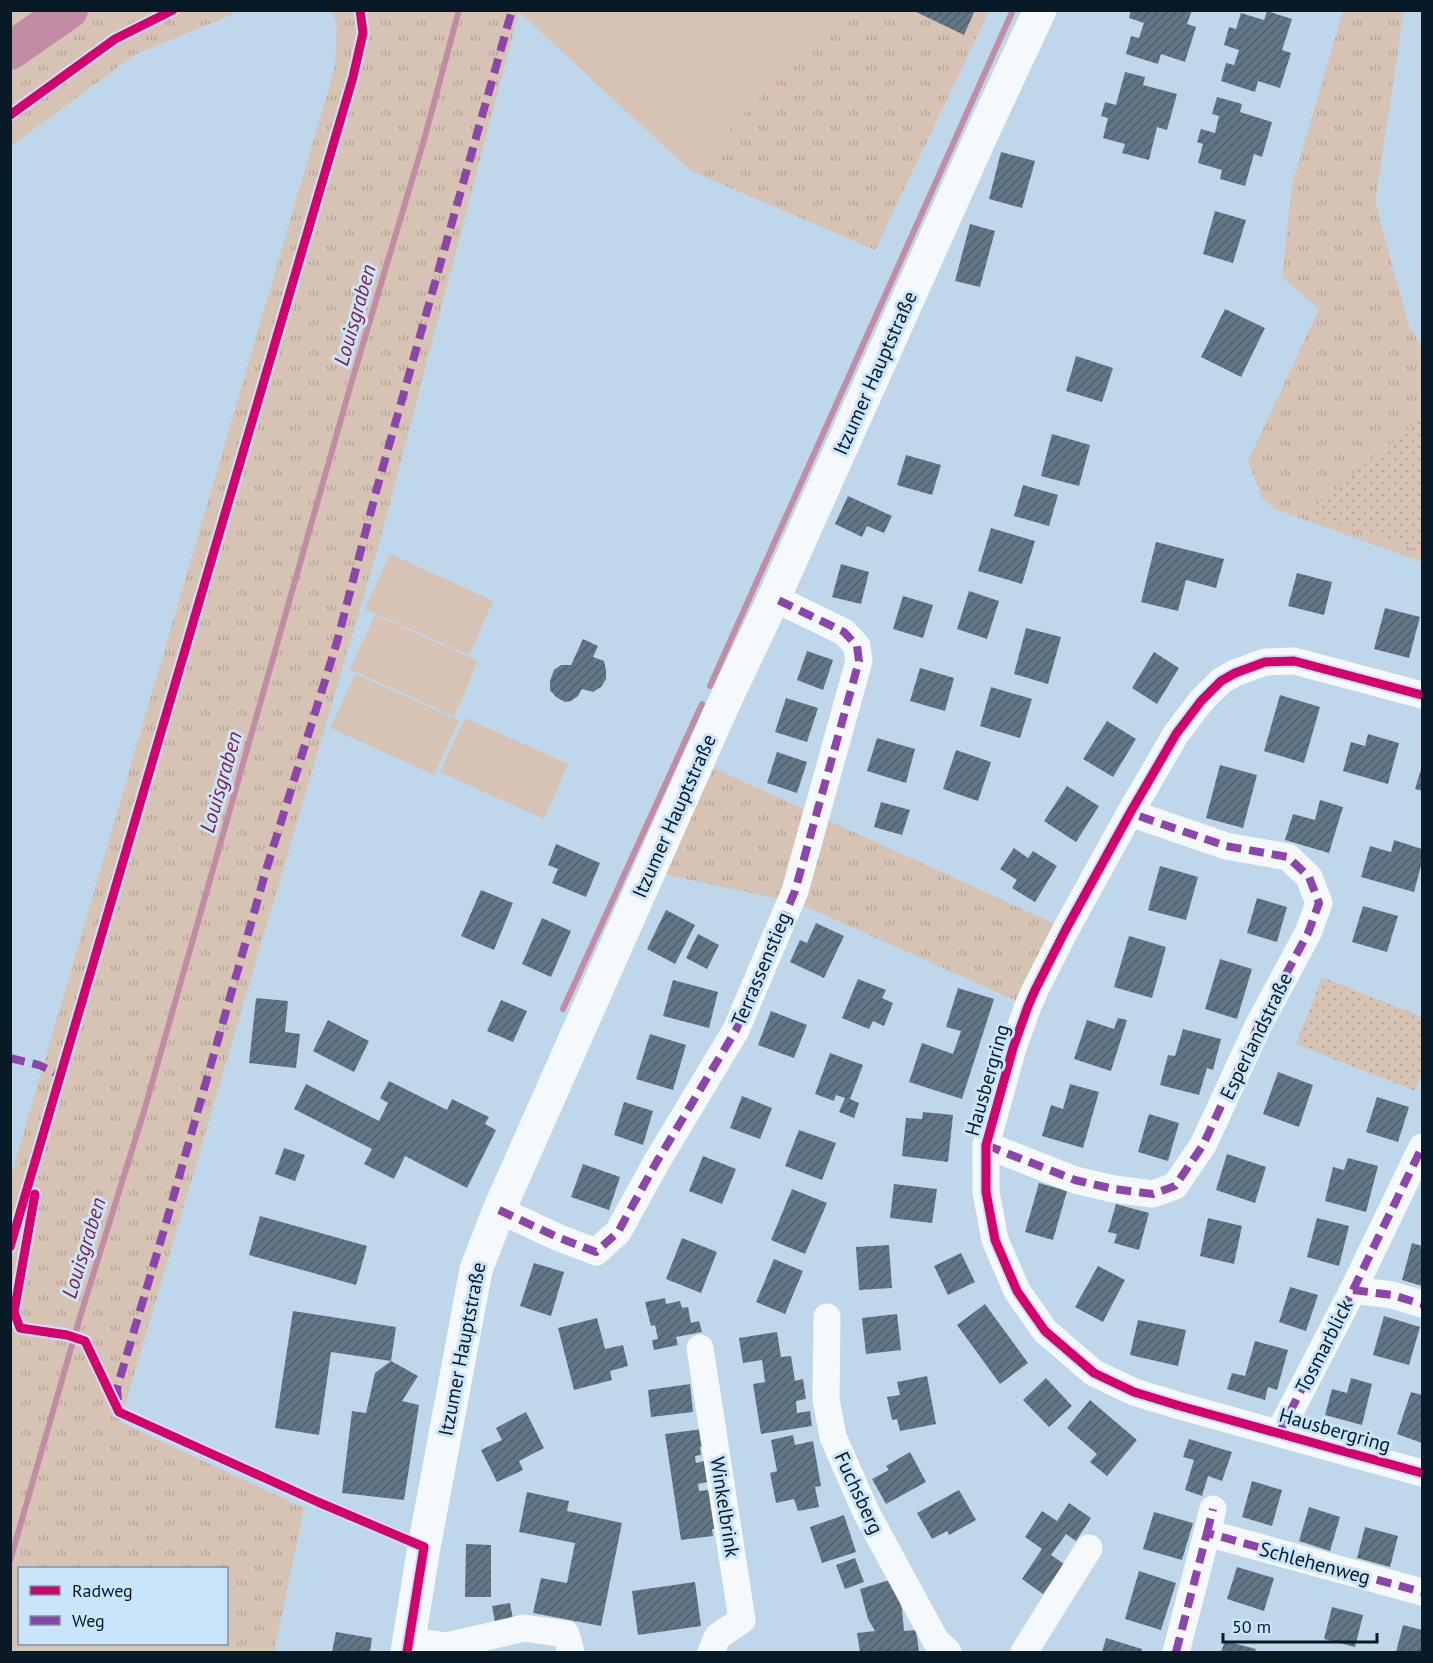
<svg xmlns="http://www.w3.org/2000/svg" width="1433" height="1663" font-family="'PT Sans',sans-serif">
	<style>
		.grass { fill: url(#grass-tufts); fill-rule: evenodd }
		.park { fill: url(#park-dots) }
		.pitch { fill: #d6c3b3 }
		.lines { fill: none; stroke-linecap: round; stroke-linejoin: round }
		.stream { stroke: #c28da4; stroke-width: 6 }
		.river { stroke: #c28da4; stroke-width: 38 }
		.building { fill: url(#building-hatch) }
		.minor { stroke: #f5f9fc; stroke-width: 27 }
		.major { stroke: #f5f9fc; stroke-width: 33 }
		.quiet { stroke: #8e44ad; stroke-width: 8; stroke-dasharray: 15 8; stroke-linecap: butt }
		.cycleway-casing { stroke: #c9e5fb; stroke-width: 13 }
		.cycleway { stroke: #d6006c; stroke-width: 9 }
		.labels { text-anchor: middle; stroke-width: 6; stroke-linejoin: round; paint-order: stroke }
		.street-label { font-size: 20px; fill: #071a26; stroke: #c9e5fb }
		.water-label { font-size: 21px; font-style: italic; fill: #861e47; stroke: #c9e5fb }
	</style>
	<defs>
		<pattern id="grass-tufts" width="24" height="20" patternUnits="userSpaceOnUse" patternTransform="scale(1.5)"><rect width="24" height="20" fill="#d6c3b3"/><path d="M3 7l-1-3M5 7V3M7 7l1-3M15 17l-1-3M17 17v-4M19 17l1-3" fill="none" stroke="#b6a79a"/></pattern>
		<pattern id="park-dots" width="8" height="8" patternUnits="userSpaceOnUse" patternTransform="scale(1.5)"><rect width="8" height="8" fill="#d6c3b3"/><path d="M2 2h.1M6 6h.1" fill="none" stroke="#b6a79a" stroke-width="1.8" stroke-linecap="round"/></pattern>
		<pattern id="building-hatch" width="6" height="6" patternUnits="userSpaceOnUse" patternTransform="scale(1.5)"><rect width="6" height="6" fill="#627684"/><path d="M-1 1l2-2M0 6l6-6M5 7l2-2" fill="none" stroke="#4f606c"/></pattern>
	</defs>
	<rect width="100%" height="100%" fill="#bed7eb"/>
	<!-- grass -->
	<g class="grass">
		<polygon points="11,10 240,10 240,11 134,55 11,146"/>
		<path d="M330,11h189l-140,533 -259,878 184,86 -30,144h-263l-1,-473 325,-1112 2,-45zM20,1568h206v76h-206z"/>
		<polygon points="839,11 989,11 875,250 691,171"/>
		<polygon points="1343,11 1404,11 1375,202 1409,326 1422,346 1422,562 1275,509 1262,498 1248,461 1319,309 1282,277 1292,185"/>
		<polygon points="698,761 1066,929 1028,1006 798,903 649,871"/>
	</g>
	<!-- park -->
	<g class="park">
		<polygon points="1422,417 1422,551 1306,514"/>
		<polygon points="1322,977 1422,1017 1422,1073 1415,1091 1296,1044"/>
	</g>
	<!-- pitch -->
	<g class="pitch">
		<polygon points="520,10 839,10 839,11 691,171 519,12"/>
		<polygon points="390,554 493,601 469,655 365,609"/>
		<polygon points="375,615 478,661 454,716 350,669"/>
		<polygon points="355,674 459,720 434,775 331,728"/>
		<polygon points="465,718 568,764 544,819 440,772"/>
	</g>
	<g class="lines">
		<!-- stream -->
		<g class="stream">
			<polyline points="710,686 1013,10"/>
			<polyline points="563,1009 702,704"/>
			<polyline points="10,1561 80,1317 145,1108 351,384 424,140 459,10"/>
		</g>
		<!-- river -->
		<polyline class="river" points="10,51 69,10"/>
	</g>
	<!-- building -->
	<g class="building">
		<polygon points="912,10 975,10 964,35"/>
		<polygon points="1131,10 1192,10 1187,24 1196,27 1185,62 1161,54 1158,64 1126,54 1131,36 1139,38 1144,23 1129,18"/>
		<polygon points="1267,11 1292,19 1282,50 1291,53 1280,88 1258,81 1255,92 1221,81 1226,63 1234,65 1239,50 1224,45 1229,27 1236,29 1241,13 1264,20"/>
		<polygon points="1125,72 1145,77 1143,85 1177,94 1167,130 1157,127 1149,160 1122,153 1125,144 1103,138 1108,118 1101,116 1105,102 1116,105"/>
		<polygon points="1217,97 1242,104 1240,112 1272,122 1262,157 1254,154 1245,186 1220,179 1222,170 1198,163 1203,144 1197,142 1201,129 1215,133 1219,116 1212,114"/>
		<polygon points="1001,152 1035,161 1022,208 989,199"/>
		<polygon points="1215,211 1246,220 1233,263 1203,254"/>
		<polygon points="970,224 995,231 980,287 955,281"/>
		<polygon points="1225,309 1265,328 1241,377 1201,357"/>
		<polygon points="1076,356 1113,368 1102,402 1066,391"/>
		<polygon points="1052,434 1090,445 1079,486 1041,476"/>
		<polygon points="906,455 941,465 932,495 897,485"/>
		<polygon points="1023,485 1058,495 1049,526 1014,516"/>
		<polygon points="848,496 892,516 884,533 867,526 862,537 835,524"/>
		<polygon points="991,528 1035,541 1022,584 978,571"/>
		<polygon points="1156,542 1224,559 1216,588 1186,580 1178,611 1141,602"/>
		<polygon points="841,564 869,572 861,604 832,597"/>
		<polygon points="1297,573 1332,582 1324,615 1288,606"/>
		<polygon points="969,591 999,601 987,639 957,629"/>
		<polygon points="903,596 933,605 923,638 893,629"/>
		<polygon points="1385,608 1420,617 1409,658 1374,649"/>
		<polygon points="1026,628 1061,637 1048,684 1014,674"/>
		<polygon points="583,639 598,646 593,657 604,661 606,670 606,679 601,687 593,692 582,689 578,696 571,701 565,702 556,697 550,690 550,681 554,670 561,665 571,665"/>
		<polygon points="807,651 833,660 823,690 797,680"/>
		<polygon points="1154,652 1179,668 1157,704 1132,688"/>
		<polygon points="920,668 954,678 945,711 910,701"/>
		<polygon points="991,687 1032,699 1020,738 980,726"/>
		<polygon points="1280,695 1320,707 1304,763 1264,751"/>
		<polygon points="786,698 818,708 807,742 775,732"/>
		<polygon points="1107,721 1136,739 1113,777 1083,759"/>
		<polygon points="1368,734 1399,743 1388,784 1343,771 1351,742 1365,746"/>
		<polygon points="877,738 915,749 906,783 867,771"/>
		<polygon points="956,750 991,762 978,801 943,789"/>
		<polygon points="777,752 807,762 797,793 767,783"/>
		<polygon points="1220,765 1257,775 1243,828 1206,818"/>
		<polygon points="1422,766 1422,791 1415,789"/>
		<polygon points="1067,786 1099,806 1076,842 1044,821"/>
		<polygon points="1320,800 1343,807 1329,853 1285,840 1293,814 1315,820"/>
		<polygon points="881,802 910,810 902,835 874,827"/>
		<polygon points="1394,840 1422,849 1422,862 1414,892 1361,877 1370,846 1391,852"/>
		<polygon points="556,844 600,863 586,897 552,883 558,869 548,865"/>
		<polygon points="1014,848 1028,858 1033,851 1057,866 1035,902 1012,888 1017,880 1000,869"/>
		<polygon points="1160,866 1198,877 1186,920 1148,910"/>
		<polygon points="481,890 513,903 494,950 461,936"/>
		<polygon points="1257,898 1287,907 1277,942 1247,933"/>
		<polygon points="1363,906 1398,916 1387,952 1352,942"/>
		<polygon points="666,910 695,925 675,964 647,949"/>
		<polygon points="542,918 571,931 551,977 522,964"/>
		<polygon points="816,923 844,936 824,978 790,962 800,940 807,943"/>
		<polygon points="698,934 719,945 707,969 686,958"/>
		<polygon points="1129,936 1166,947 1152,998 1114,987"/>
		<polygon points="1220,959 1252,969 1237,1019 1205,1009"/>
		<polygon points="858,979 886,990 882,998 893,1003 884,1026 873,1021 869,1029 842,1018"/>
		<polygon points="673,980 718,992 709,1028 663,1016"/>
		<polygon points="958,988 994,999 962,1099 909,1082 922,1043 953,1054 961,1031 946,1027"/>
		<polygon points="256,998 288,1001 285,1032 300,1034 296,1068 249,1063"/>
		<polygon points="501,1000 527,1011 513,1042 487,1031"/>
		<polygon points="771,1011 807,1025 794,1058 758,1045"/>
		<polygon points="1118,1018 1127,1020 1111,1071 1074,1059 1087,1020 1114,1029"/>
		<polygon points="328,1020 369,1041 354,1072 313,1051"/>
		<polygon points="1183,1029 1221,1039 1213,1070 1207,1068 1199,1095 1160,1085 1168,1055 1175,1056"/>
		<polygon points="650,1034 686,1045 673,1090 636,1079"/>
		<polygon points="830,1053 863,1065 850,1099 859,1103 854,1118 839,1112 845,1098 836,1095 834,1101 815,1094"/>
		<polygon points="1278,1072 1313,1085 1299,1127 1263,1114"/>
		<polygon points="389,1081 447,1110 452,1099 489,1117 485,1124 496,1130 467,1188 405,1156 394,1179 364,1164 372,1149 294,1109 306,1084 379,1121 388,1103 380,1098"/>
		<polygon points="1070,1084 1099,1092 1083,1148 1042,1136 1051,1105 1063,1109"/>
		<polygon points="742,1096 772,1108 760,1139 730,1128"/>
		<polygon points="1377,1097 1409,1107 1398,1142 1366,1132"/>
		<polygon points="624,1102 653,1111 643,1145 614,1135"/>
		<polygon points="923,1112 953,1115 948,1162 902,1156 906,1118 922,1119"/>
		<polygon points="1149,1114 1179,1123 1168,1161 1138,1152"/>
		<polygon points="799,1130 836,1143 822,1180 785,1166"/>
		<polygon points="284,1148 305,1155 295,1181 275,1174"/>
		<polygon points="1227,1154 1266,1167 1255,1203 1216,1190"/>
		<polygon points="703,1156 736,1169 722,1204 689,1191"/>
		<polygon points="1348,1158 1378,1166 1366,1212 1325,1201 1333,1167 1344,1170"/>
		<polygon points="583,1164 620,1177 609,1210 571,1197"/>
		<polygon points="1039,1183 1067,1191 1053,1240 1025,1232"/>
		<polygon points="894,1184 937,1189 932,1223 890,1218"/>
		<polygon points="792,1189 827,1203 805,1254 771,1240"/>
		<polygon points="1116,1204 1149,1213 1139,1250 1114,1243 1117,1234 1108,1232"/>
		<polygon points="260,1216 367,1246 356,1285 249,1255"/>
		<polygon points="1208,1218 1242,1226 1234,1264 1200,1256"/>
		<polygon points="1317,1218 1349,1226 1339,1266 1307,1257"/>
		<polygon points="682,1238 717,1252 701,1293 666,1279"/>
		<polygon points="1412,1243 1422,1246 1422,1286 1402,1280"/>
		<polygon points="889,1245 892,1288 859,1290 856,1247"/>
		<polygon points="961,1253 975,1282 948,1295 934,1266"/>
		<polygon points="774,1259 803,1271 785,1314 756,1302"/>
		<polygon points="534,1263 564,1272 551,1316 520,1306"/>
		<polygon points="1098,1266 1125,1280 1103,1322 1075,1307"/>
		<polygon points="1290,1287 1318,1295 1306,1331 1279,1322"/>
		<polygon points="665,1298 666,1304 680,1301 682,1308 688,1307 691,1323 699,1321 702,1332 676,1337 678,1345 654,1350 652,1340 658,1339 655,1325 651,1326 645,1302"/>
		<polygon points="985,1304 1028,1363 1000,1384 957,1325"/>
		<polygon points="293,1311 396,1327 391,1361 418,1376 402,1401 419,1405 404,1500 342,1493 352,1411 366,1413 375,1373 391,1361 331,1352 319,1435 275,1428"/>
		<polygon points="897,1314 901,1350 866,1354 862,1318"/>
		<polygon points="1384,1316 1420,1327 1409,1365 1373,1355"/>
		<polygon points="597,1318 605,1349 623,1345 628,1366 610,1371 612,1380 574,1390 558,1328"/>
		<polygon points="1138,1320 1186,1330 1178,1366 1130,1355"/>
		<polygon points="777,1332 781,1357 791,1356 795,1381 803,1379 806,1399 796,1401 797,1413 810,1411 812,1426 761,1434 753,1384 765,1382 762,1360 743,1363 739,1338"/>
		<polygon points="1255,1341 1288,1350 1277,1390 1268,1387 1265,1400 1227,1389 1232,1373 1245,1376"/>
		<polygon points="927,1376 936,1424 900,1431 897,1419 892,1420 887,1397 900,1395 897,1382"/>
		<polygon points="1046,1378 1072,1406 1049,1427 1023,1400"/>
		<polygon points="1351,1378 1372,1384 1362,1425 1325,1415 1332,1389 1347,1393"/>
		<polygon points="690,1384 693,1412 651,1417 648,1390"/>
		<polygon points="1411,1392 1422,1395 1422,1443 1397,1434"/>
		<polygon points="1090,1400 1137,1440 1107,1476 1090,1462 1097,1454 1067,1428"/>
		<polygon points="526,1412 544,1448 519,1461 523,1470 497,1482 481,1450 502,1440 496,1428"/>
		<polygon points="702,1429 705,1447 700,1447 701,1455 695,1456 696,1463 704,1461 707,1482 698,1484 699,1491 708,1490 721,1528 712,1529 713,1536 681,1540 665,1434"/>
		<polygon points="793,1435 795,1445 813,1441 821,1486 815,1487 819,1507 798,1511 794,1499 776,1503 770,1473 777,1471 771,1440"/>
		<polygon points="1189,1439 1232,1452 1222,1481 1208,1476 1202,1496 1185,1490 1194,1460 1183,1457"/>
		<polygon points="910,1452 926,1482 886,1504 872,1479 889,1470 886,1466"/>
		<polygon points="1252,1481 1282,1490 1272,1526 1242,1517"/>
		<polygon points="959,1490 976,1520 949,1535 947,1531 932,1539 917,1513"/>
		<polygon points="527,1492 569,1501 567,1511 622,1523 601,1626 533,1613 541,1578 567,1583 575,1543 519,1532"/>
		<polygon points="1069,1503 1091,1518 1076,1541 1066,1534 1051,1555 1064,1564 1043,1594 1022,1579 1042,1549 1025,1537 1042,1511 1057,1521"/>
		<polygon points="1309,1507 1340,1517 1330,1551 1299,1541"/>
		<polygon points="1154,1512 1193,1523 1182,1560 1143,1549"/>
		<polygon points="844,1515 856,1552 822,1563 810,1527"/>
		<polygon points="1365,1527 1398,1536 1390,1567 1357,1558"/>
		<polygon points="466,1544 491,1545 491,1597 465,1597"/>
		<polygon points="855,1558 864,1582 845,1589 836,1565"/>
		<polygon points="1237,1567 1274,1578 1264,1611 1227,1599"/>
		<polygon points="1139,1571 1176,1583 1161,1630 1125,1619"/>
		<polygon points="893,1579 902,1609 904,1631 916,1630 919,1652 860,1652 857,1633 875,1631 868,1619 860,1589"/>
		<polygon points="695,1582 701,1626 638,1635 632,1591"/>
		<polygon points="510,1603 513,1619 495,1622 492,1606"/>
		<polygon points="1332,1607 1363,1615 1355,1647 1324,1639"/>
		<polygon points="1403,1625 1422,1630 1422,1652 1396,1652"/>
		<polygon points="336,1632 372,1638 370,1652 332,1652"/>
		<polygon points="1106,1638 1142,1649 1141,1652 1102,1652"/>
		<polygon points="1225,1641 1256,1649 1255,1652 1221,1652"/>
	</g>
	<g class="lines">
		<!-- minor -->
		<g class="minor">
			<polyline points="1422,695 1294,661 1265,662 1235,673 1221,681 1201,701 1176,734 1130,813 1066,929 1035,990 1028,1006 1013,1048 986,1145 986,1192 995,1240 1017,1291 1045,1331 1094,1373 1134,1392 1180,1406 1422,1473"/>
			<polyline points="986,1145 1075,1180 1114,1189 1153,1194 1175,1186 1203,1145 1259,1024 1308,933 1319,903 1309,877 1288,857 1226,846 1130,813"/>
			<polyline points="499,1210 557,1237 596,1252 618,1232 656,1163 736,1030 795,891 859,661 857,646 844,632 774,598"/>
			<polyline points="1353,1290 1422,1147"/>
			<polyline points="827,1317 826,1399 833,1437 867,1514 936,1641 948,1652"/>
			<polyline points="700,1348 742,1620 717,1637 711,1652"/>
			<polyline points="1279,1433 1353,1290 1392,1295 1422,1304"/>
			<polyline points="1207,1533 1213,1509"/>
			<polyline points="408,1641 447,1646 524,1628 566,1634 571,1652"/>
			<polyline points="1024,1652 1089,1548"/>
			<polyline points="1176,1652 1207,1533 1422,1592"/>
		</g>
		<!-- major -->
		<polyline class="major" points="407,1652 424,1547 476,1270 499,1210 724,703 774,598 983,132 1040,10"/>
		<!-- quiet -->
		<g class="quiet">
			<polyline points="10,1058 39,1065 60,1075"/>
			<polyline points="986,1145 1075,1180 1114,1189 1153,1194 1175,1186 1203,1145 1259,1024 1308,933 1319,903 1309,877 1288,857 1226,846 1130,813"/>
			<polyline points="499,1210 557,1237 596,1252 618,1232 656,1163 736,1030 795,891 859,661 857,646 844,632 774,598"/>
			<polyline points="1353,1290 1422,1147"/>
			<polyline points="118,1400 117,1388 166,1223 267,867 337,642 377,488 512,10"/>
			<polyline points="1279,1433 1353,1290 1392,1295 1422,1304"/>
			<polyline points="1207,1533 1213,1509"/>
			<polyline points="1176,1652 1207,1533 1422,1592"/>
		</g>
		<defs>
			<g id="cycleway">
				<polyline points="10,115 115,39 173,10"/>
				<polyline points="1422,695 1294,661 1265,662 1235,673 1221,681 1201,701 1176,734 1130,813 1066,929 1035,990 1028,1006 1013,1048 986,1145 986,1192 995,1240 1017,1291 1045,1331 1094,1373 1134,1392 1180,1406 1422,1473"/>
				<polyline points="35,1194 14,1312 20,1328 67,1335 85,1341 119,1412 318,1502 424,1547 407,1652"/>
				<polyline points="10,1247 353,77 363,33 360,10"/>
			</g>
		</defs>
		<!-- cycleway casing -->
		<use href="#cycleway" class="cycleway-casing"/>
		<!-- cycleway -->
		<use href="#cycleway" class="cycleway"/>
	</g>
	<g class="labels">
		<!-- street labels -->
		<g class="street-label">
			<text transform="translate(875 373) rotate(-66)" y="7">Itzumer Hauptstraße</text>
			<text transform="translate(674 816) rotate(-66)" y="7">Itzumer Hauptstraße</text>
			<text transform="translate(761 969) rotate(-67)" y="7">Terrassenstieg</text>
			<text transform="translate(1256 1036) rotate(-64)" y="7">Esperlandstraße</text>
			<text transform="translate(987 1080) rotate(-74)" y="7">Hausbergring</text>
			<text transform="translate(1324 1346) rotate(-63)" y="7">Tosmarblick</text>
			<text transform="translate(462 1349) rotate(-79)" y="7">Itzumer Hauptstraße</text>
			<text transform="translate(1335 1430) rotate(16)" y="7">Hausbergring</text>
			<text transform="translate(859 1493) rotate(65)" y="7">Fuchsberg</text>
			<text transform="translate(725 1507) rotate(81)" y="7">Winkelbrink</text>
			<text transform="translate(1315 1563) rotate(15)" y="7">Schlehenweg</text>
		</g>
		<!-- water labels -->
		<g class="water-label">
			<text transform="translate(355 315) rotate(-74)" y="7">Louisgraben</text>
			<text transform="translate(221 782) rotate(-74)" y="7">Louisgraben</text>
			<text transform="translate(84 1248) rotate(-73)" y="7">Louisgraben</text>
		</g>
	</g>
	<!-- border -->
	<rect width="1433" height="1663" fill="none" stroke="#071a26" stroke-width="24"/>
	<!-- legend -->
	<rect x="18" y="1567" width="210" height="78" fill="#c9e5fb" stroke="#7b94a6" stroke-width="1.5"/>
	<rect x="30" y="1586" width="30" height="9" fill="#d6006c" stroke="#7b94a6" stroke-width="1.5"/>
	<text x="72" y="1597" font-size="18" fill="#071a26">Radweg</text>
	<rect x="30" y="1616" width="30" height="9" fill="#8e44ad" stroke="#7b94a6" stroke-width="1.5"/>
	<text x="72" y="1627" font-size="18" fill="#071a26">Weg</text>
	<!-- scale -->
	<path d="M1223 1633v9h154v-9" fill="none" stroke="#071a26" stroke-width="3"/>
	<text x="1232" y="1633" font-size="18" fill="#071a26" stroke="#c9e5fb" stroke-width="4.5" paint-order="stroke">50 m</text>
</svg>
